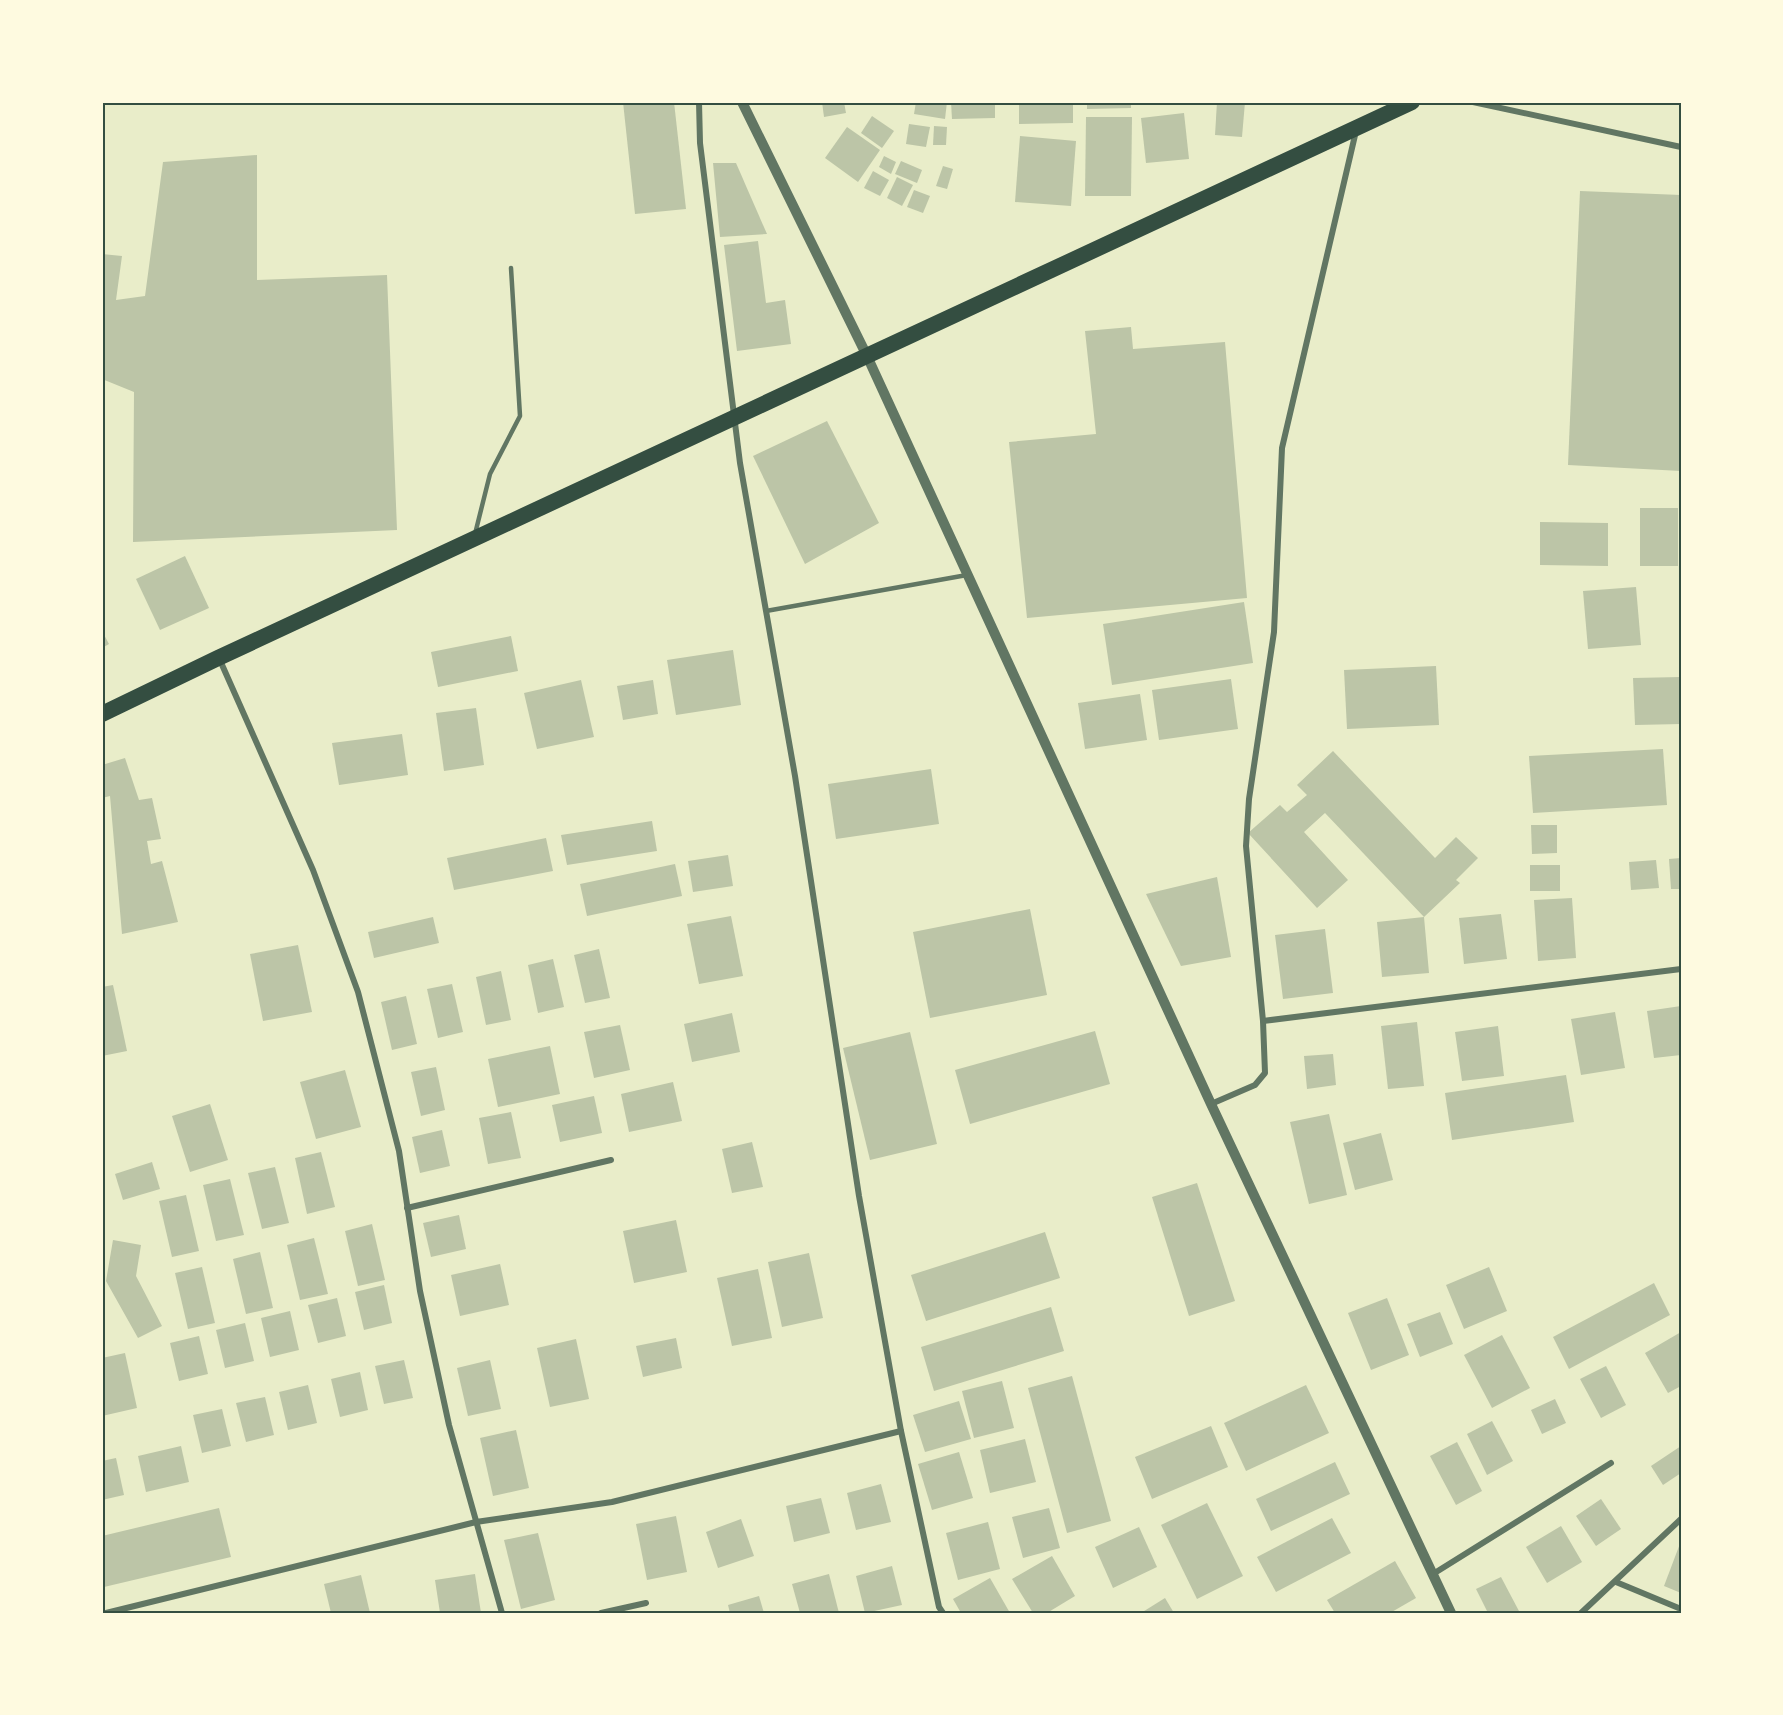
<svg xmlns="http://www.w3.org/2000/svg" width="1783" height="1715" font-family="'Work Sans',sans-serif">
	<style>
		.building { fill: #bcc5a7 }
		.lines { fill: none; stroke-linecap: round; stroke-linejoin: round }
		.service { stroke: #617663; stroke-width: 4.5 }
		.minor { stroke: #617663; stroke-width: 6 }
		.tertiary { stroke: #617663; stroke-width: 10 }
		.trunk { stroke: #344e41; stroke-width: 16 }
		.neatline { fill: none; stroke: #344e41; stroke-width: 2 }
	</style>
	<rect width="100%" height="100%" fill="#e9edc9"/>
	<!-- building -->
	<g class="building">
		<polygon points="623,102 674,102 686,209 635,214"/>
		<polygon points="822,102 844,102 846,113 824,117"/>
		<polygon points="916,102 947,102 945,119 914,114"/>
		<polygon points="951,102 995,102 995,118 952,119"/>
		<polygon points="1019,102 1073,102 1073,123 1019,124"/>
		<polygon points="1087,102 1131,102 1131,108 1087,109"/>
		<polygon points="1217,102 1245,102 1242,137 1215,135"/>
		<polygon points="1184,113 1189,159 1146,163 1141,118"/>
		<polygon points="872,116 894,131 882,148 861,133"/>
		<polygon points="1086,117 1132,117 1131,196 1085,196"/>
		<polygon points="909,124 930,127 926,147 906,144"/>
		<polygon points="934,126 947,127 946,145 933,145"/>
		<polygon points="847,127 880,150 858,182 825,158"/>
		<polygon points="1020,136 1076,141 1071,206 1015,202"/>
		<polygon points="257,155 257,280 387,275 397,530 133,542 134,392 102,379 102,254 122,256 116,300 145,296 163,162"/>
		<polygon points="884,156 896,162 891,174 879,167"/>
		<polygon points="901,161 922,170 917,183 895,174"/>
		<polygon points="713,163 736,163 767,234 720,237"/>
		<polygon points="943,166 953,169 947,189 936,186"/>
		<polygon points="873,171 889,180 880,196 864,188"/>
		<polygon points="897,177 913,185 902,206 887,198"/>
		<polygon points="914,190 930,196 923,213 907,207"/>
		<polygon points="1580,191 1681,195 1681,471 1568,465"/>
		<polygon points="758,241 766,303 785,300 791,344 737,351 724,245"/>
		<polygon points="1131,327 1133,349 1225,342 1247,598 1027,618 1009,442 1096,434 1085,331"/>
		<polygon points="827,421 879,523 805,564 753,456"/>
		<rect x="1640" y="508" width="38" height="58"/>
		<polygon points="1540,522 1608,523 1608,566 1540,565"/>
		<polygon points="185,556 209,608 160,630 136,579"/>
		<polygon points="1636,587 1641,645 1588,649 1583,591"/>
		<polygon points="1244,602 1253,663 1112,685 1103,624"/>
		<polygon points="102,631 109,644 102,648"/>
		<polygon points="511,636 518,671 438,687 431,652"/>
		<polygon points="733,650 741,705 676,715 667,660"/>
		<polygon points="1436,666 1439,725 1347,729 1344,670"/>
		<polygon points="1681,677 1681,724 1635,725 1633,678"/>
		<polygon points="1231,679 1238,729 1159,740 1152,690"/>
		<polygon points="581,680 594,737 537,749 524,693"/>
		<polygon points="653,680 658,714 623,720 617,686"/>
		<polygon points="1140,694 1147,740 1085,749 1078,703"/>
		<polygon points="476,708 484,765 444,771 436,713"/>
		<polygon points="402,734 408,775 339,785 332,743"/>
		<polygon points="1663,749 1667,805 1533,813 1529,756"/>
		<polygon points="1333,751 1435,858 1456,837 1478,858 1456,880 1460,883 1424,917 1429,973 1382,977 1377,922 1424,917 1325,813 1304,832 1348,880 1317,908 1248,833 1280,805 1287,812 1307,795 1297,785"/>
		<polygon points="125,758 139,800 152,798 161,839 147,841 151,864 162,861 178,922 122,934 110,796 102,798 102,765"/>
		<polygon points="931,769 939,824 836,839 828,784"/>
		<polygon points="652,821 657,851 567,865 561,835"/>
		<polygon points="1531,825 1557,825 1557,853 1532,854"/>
		<polygon points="546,838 553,871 454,890 447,858"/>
		<polygon points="728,855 733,886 693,892 688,861"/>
		<polygon points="1681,858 1681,889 1671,889 1669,859"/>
		<polygon points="1656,860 1659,888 1631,890 1629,862"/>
		<polygon points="675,864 682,896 587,916 580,884"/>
		<rect x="1530" y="865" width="30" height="26"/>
		<polygon points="1217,877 1231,957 1181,966 1146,894"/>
		<polygon points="1572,898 1576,958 1538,961 1534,900"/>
		<polygon points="1030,909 1047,995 930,1018 913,932"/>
		<polygon points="1501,914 1507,959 1464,964 1459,918"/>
		<polygon points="731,916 743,976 699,984 687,924"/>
		<polygon points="433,917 439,943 374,958 368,932"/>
		<polygon points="1325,929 1333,993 1283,999 1275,935"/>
		<polygon points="298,945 312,1012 263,1021 250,954"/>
		<polygon points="599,949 610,998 585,1003 574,955"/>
		<polygon points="553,959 564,1007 538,1013 528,965"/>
		<polygon points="501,971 511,1020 486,1025 476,977"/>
		<polygon points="452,984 463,1032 438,1038 427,989"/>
		<polygon points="113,985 127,1051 102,1056 102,987"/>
		<polygon points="406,996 417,1044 392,1050 381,1002"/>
		<polygon points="1681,1006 1681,1055 1654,1058 1647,1011"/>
		<polygon points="1615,1012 1625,1068 1581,1075 1571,1019"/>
		<polygon points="732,1013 740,1052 692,1062 684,1024"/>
		<polygon points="1417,1022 1424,1086 1388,1089 1381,1026"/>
		<polygon points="620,1025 630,1070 594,1078 584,1032"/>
		<polygon points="1498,1026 1504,1076 1462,1081 1455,1032"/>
		<polygon points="1095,1031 1110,1084 970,1124 955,1070"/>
		<polygon points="910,1032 937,1144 870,1160 843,1048"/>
		<polygon points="550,1046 560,1094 498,1107 488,1059"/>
		<polygon points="1333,1054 1336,1085 1307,1089 1304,1056"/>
		<polygon points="436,1067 445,1110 421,1116 411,1072"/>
		<polygon points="345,1070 361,1127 316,1139 300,1082"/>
		<polygon points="1566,1075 1574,1122 1452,1140 1445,1093"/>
		<polygon points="673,1082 682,1121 629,1132 621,1094"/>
		<polygon points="594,1096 602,1133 560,1142 552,1105"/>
		<polygon points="210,1104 228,1160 190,1172 172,1116"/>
		<polygon points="511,1112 521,1158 488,1164 479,1118"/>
		<polygon points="1329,1114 1347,1195 1309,1204 1290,1122"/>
		<polygon points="442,1130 450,1166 420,1173 412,1137"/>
		<polygon points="1381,1133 1393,1180 1355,1190 1343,1143"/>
		<polygon points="752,1142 763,1187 732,1193 722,1149"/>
		<polygon points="321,1152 335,1207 307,1214 295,1158"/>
		<polygon points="152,1162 160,1189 123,1200 115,1174"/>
		<polygon points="275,1167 289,1223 262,1229 248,1173"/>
		<polygon points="230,1179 244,1235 216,1241 203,1185"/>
		<polygon points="1197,1183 1235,1301 1189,1316 1152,1197"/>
		<polygon points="186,1195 199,1251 172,1257 159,1201"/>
		<polygon points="459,1215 466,1249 431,1257 423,1223"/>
		<polygon points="676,1220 687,1272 634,1283 623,1231"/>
		<polygon points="372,1224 385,1280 358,1286 345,1231"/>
		<polygon points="1045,1232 1060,1278 926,1321 911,1275"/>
		<polygon points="314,1238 328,1294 300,1300 287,1245"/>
		<polygon points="113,1240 141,1245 136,1276 162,1326 138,1338 106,1281"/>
		<polygon points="260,1252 273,1308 246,1314 233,1259"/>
		<polygon points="809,1253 823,1318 782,1327 768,1262"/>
		<polygon points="500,1264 509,1305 460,1316 451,1275"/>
		<polygon points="202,1267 215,1323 188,1329 175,1273"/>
		<polygon points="1489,1267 1507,1311 1464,1329 1446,1285"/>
		<polygon points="758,1269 772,1338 732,1346 717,1278"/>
		<polygon points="1654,1283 1670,1315 1569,1369 1553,1337"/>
		<polygon points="384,1285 392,1323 364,1330 355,1292"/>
		<polygon points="337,1298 346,1336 318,1343 308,1305"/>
		<polygon points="1387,1298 1409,1355 1371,1370 1348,1313"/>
		<polygon points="1051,1307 1064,1351 934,1391 921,1347"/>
		<polygon points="290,1311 299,1350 270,1357 261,1318"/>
		<polygon points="1440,1312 1453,1344 1420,1357 1407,1324"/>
		<polygon points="245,1323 254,1361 225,1368 216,1330"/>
		<polygon points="1681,1332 1681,1386 1668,1393 1645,1353"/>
		<polygon points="1502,1335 1530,1388 1492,1408 1464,1355"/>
		<polygon points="199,1336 208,1374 179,1381 170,1343"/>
		<polygon points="676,1338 682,1368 643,1377 636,1346"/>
		<polygon points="576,1339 589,1399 550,1407 537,1348"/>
		<polygon points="125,1353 137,1408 102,1416 102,1358"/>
		<polygon points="404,1360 413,1398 384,1404 375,1366"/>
		<polygon points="490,1360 501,1409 468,1416 457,1368"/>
		<polygon points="1606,1366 1626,1405 1601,1418 1580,1379"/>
		<polygon points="360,1372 368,1410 340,1417 331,1379"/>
		<polygon points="1072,1376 1111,1521 1067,1533 1028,1388"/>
		<polygon points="1002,1381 1014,1428 974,1438 962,1391"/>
		<polygon points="308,1385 317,1423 288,1430 279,1392"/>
		<polygon points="1306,1385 1329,1433 1246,1471 1224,1423"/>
		<polygon points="265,1397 274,1435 246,1442 236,1403"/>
		<polygon points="1555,1399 1566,1423 1542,1434 1531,1410"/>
		<polygon points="959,1401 971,1439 925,1452 913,1415"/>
		<polygon points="222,1409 231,1446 202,1453 193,1415"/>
		<polygon points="1492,1421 1513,1461 1487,1475 1467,1434"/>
		<polygon points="1211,1426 1228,1467 1152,1499 1135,1457"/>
		<polygon points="516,1430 529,1488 493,1496 480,1438"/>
		<polygon points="1025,1439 1036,1482 990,1493 980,1450"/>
		<polygon points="1457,1442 1482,1491 1456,1505 1430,1456"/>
		<polygon points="181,1446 189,1482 146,1492 138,1456"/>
		<polygon points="1681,1446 1681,1473 1663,1485 1651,1466"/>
		<polygon points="959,1452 973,1498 932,1510 918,1464"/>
		<polygon points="116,1458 124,1495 102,1500 102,1461"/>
		<polygon points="1335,1462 1350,1494 1271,1531 1256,1499"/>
		<polygon points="881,1484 891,1522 856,1530 847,1493"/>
		<polygon points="821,1498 830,1533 794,1542 786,1506"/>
		<polygon points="1601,1499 1621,1529 1596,1546 1576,1516"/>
		<polygon points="1207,1503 1243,1576 1197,1599 1161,1525"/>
		<polygon points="219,1508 231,1557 104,1587 102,1579 102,1536"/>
		<polygon points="1049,1508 1060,1548 1023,1558 1012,1517"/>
		<polygon points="676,1516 687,1572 647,1580 636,1524"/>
		<polygon points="1332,1518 1351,1553 1276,1592 1257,1557"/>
		<polygon points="741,1519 754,1556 718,1568 706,1532"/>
		<polygon points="988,1522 1000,1569 958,1580 946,1533"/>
		<polygon points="1561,1526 1582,1562 1547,1583 1526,1547"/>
		<polygon points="1139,1527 1157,1567 1113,1588 1095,1547"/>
		<polygon points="538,1533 555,1600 521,1609 504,1540"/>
		<polygon points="1681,1541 1681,1593 1664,1586"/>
		<polygon points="1052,1556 1075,1596 1047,1613 1033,1613 1012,1579"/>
		<polygon points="1395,1561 1416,1598 1390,1613 1335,1613 1327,1600"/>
		<polygon points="892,1566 902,1605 865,1613 856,1576"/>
		<polygon points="475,1574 481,1613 440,1613 435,1580"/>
		<polygon points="829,1574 839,1613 800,1613 792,1584"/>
		<polygon points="361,1575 370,1613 331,1613 324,1584"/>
		<polygon points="1501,1577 1520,1613 1488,1613 1476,1589"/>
		<polygon points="990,1578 1010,1613 961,1613 953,1599"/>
		<polygon points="759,1596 764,1613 730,1613 728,1605"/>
		<polygon points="1165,1598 1174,1613 1141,1613"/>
	</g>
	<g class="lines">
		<!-- service -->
		<g class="service">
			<polyline points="475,534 490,474 520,416 511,268"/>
			<polyline points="766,611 967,575"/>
		</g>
		<!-- minor -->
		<g class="minor">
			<polyline points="699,102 700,143 740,463 795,776 859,1196 901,1431 939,1607 943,1613"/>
			<polyline points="1473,102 1681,147"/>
			<polyline points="219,658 313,870 358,992 399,1151 420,1291 449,1425 502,1613"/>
			<polyline points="1263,1021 1681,969"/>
			<polyline points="1211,1104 1255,1085 1265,1073 1263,1021 1246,846 1249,799 1274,632 1282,448 1356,131"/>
			<polyline points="407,1208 611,1160"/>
			<polyline points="1433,1574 1611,1463"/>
			<polyline points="1616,1582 1681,1609"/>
			<polyline points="106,1613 476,1522 612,1502 901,1431"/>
			<polyline points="601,1613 646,1603"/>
			<polyline points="1581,1613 1681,1519"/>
		</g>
		<!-- tertiary -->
		<polyline class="tertiary" points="742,102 867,356 1211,1104 1451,1613"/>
		<!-- trunk -->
		<polyline class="trunk" points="102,714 218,658 1412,102"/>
	</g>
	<!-- border -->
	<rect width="1783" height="1715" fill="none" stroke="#fefae0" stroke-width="207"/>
	<rect x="104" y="104" width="1576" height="1508" class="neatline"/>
</svg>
